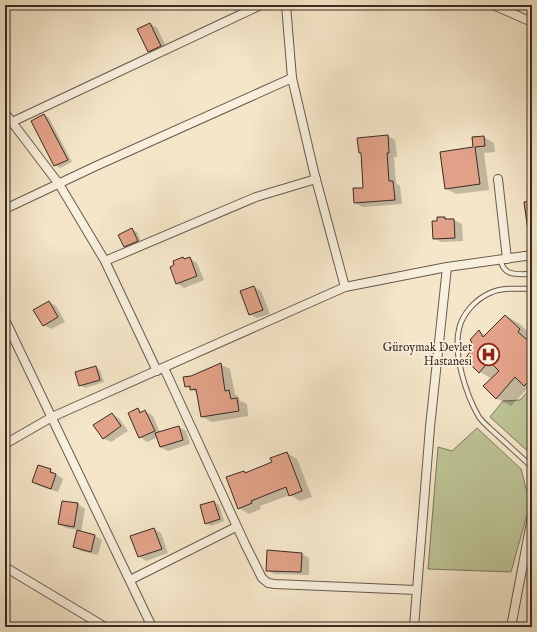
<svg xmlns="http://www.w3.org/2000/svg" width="537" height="632" font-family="'IM FELL English',serif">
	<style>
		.green { fill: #bdc496; stroke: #7b785e }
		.shadow { fill: #0003 }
		.building { fill: #e2a289; stroke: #392b25 }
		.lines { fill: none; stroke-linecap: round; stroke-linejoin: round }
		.lane-casing { stroke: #685a4e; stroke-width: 6 }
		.street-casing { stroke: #685a4e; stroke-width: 10 }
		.lane { stroke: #f8efdc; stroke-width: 4 }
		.street { stroke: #f8efdc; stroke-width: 8 }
		.labels { text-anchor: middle; stroke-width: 3.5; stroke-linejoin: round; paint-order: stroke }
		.poi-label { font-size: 12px; fill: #392b25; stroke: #f8efdc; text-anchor: end }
	</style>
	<rect width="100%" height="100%" fill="#f5e6c9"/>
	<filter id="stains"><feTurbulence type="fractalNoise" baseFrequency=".005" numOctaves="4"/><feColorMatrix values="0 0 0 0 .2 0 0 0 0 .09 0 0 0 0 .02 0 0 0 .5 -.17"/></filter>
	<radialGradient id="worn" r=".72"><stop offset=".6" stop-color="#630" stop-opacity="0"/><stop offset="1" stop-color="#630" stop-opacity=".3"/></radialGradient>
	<!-- green -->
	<g class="green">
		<polygon points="532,387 532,455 490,417 503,401 520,400"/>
		<polygon points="477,428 521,469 530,504 511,572 428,569 438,447 452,451"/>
	</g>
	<!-- shadow -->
	<g class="shadow">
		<polygon points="150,24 157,28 168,50 156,56 149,51"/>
		<polygon points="44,115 49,118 72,162 60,168 55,165"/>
		<polygon points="388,136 395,140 397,157 394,157 396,183 400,186 402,204 363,207 355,203 364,188 362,154 359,153"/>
		<polygon points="484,137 494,143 495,152 484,153 489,190 456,194 445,188 474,148 473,138"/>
		<polygon points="438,218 445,218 449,220 454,220 462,224 463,241 441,242 434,238"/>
		<polygon points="132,230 137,232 142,244 129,249 124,246"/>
		<polygon points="183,258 186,260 190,258 197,263 204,280 184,288 177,283 176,265"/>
		<polygon points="254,287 261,291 270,314 257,318 250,314"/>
		<polygon points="49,302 56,306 65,322 51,329 44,325"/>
		<polygon points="506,316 520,324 532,336 532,389 529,387 511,406 496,398 492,379 480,372 466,359 473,349 479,332 486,336"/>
		<polygon points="220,364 230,369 235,394 239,397 240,401 247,404 248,416 212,422 201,416 197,393 186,386"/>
		<polygon points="95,367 100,370 104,382 85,388 80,385"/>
		<polygon points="138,410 143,412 145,411 153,416 160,433 179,427 186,431 190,444 168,451 160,447 158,437 147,442 140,437"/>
		<polygon points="112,414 119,418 128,431 111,442 103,438"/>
		<polygon points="287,453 297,459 312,497 300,501 290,495 260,506 261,509 249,514 239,508 244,472 247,474 273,463"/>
		<polygon points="50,470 63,479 58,492 40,486 33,482"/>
		<polygon points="63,502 78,504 85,509 81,532 95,536 102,540 98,555 81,551 74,547 78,530 66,528 59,524"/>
		<polygon points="214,502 219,505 224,521 211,526 206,523"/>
		<polygon points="154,529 161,533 168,553 146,561 139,556"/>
		<polygon points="302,554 309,558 309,575 274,574 267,570"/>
	</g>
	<!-- building -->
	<g class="building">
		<polygon points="150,23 161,46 148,52 137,29"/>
		<polygon points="44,114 68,160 54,166 31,121"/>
		<polygon points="388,135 389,153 387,153 389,181 393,181 395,200 354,203 353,188 363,188 361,153 359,153 357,138"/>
		<polygon points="484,136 485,146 475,147 480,184 445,189 440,152 473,147 472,137"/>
		<polygon points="532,201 532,231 528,231 524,202"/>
		<polygon points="437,217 445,217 445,219 454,219 455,238 433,239 432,221 437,221"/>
		<polygon points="132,228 138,241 124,247 118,235"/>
		<polygon points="183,257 184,259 190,257 197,276 176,284 170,267 174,265 173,261"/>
		<polygon points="254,286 263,310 249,315 240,291"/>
		<polygon points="49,301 58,317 43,326 33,310"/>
		<polygon points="505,315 520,329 518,332 532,344 532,361 528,366 532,370 532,378 524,386 515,377 496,399 483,386 499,371 489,361 479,373 465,359 472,349 469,346 472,342 470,340 479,330 483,337"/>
		<polygon points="221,363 225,391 229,390 231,399 237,398 239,411 201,417 196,389 190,390 190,386 185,387 183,377 191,376"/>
		<polygon points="96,366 100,380 79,386 75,372"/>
		<polygon points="138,408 140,413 145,410 155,431 139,438 128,413"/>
		<polygon points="112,413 121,426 103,439 93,425"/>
		<polygon points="179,426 183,440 160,447 155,433"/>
		<polygon points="287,452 302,491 289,496 286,487 251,501 252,503 238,509 226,477 244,471 245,473 272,462 270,458"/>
		<polygon points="38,465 51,469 50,472 56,474 51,489 32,482"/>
		<polygon points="62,501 78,503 74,527 58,524"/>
		<polygon points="214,501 220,519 205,524 200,505"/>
		<polygon points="154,528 162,549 138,557 130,536"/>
		<polygon points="77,530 95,535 91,552 73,547"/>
		<polygon points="267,550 302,553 301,572 266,571"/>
	</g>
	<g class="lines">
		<defs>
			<g id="lane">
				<path d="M501,260c2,17 17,14 31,14"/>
				<path d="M532,289c-14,0 -30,-2 -42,4 -14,6 -28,21 -31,36 -6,25 7,66 20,88 4,6 12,12 17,17 12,11 24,22 36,33"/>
			</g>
			<g id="street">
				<polyline points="493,5 532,22"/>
				<polyline points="5,113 59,184 105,261 157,371"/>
				<polyline points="12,122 261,5"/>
				<polyline points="498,179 507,259"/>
				<polyline points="5,209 96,166 292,78"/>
				<polyline points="105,261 256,197 316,179"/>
				<polyline points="345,287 447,267 532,255"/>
				<polyline points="5,320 152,627"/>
				<polyline points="164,368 245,544 262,578 268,583 275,584 416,590"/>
				<polyline points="5,444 52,417 345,287 314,172 292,78 286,5"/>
				<polyline points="5,567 105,627"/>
				<polyline points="130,580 236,527"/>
				<polyline points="414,627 430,427 447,267"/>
				<polyline points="511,627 532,517"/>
			</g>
		</defs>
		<!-- lane casing -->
		<use href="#lane" class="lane-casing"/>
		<!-- street casing -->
		<use href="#street" class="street-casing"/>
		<!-- lane -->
		<use href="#lane" class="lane"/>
		<!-- street -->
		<use href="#street" class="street"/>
	</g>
	<!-- icons -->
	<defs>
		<symbol id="hospital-ring" viewBox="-11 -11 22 22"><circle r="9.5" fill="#f8efdc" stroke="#8f2418" stroke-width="1.5"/><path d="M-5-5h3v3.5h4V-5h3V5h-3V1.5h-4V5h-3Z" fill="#8f2418"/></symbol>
	</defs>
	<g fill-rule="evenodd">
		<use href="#hospital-ring" x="476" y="342" width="25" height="25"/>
	</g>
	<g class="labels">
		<!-- poi labels -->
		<g class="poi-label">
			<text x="472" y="351">Güroymak Devlet<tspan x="472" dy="14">Hastanesi</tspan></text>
		</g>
	</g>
	<!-- margin -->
	<rect width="537" height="632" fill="none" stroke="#f5e6c9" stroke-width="20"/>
	<rect x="6" y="6" width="525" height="620" fill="none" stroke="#392b25" stroke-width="2"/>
	<rect x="10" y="10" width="517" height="612" fill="none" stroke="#392b25"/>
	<rect width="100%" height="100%" filter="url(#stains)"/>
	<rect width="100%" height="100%" fill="url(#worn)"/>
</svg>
